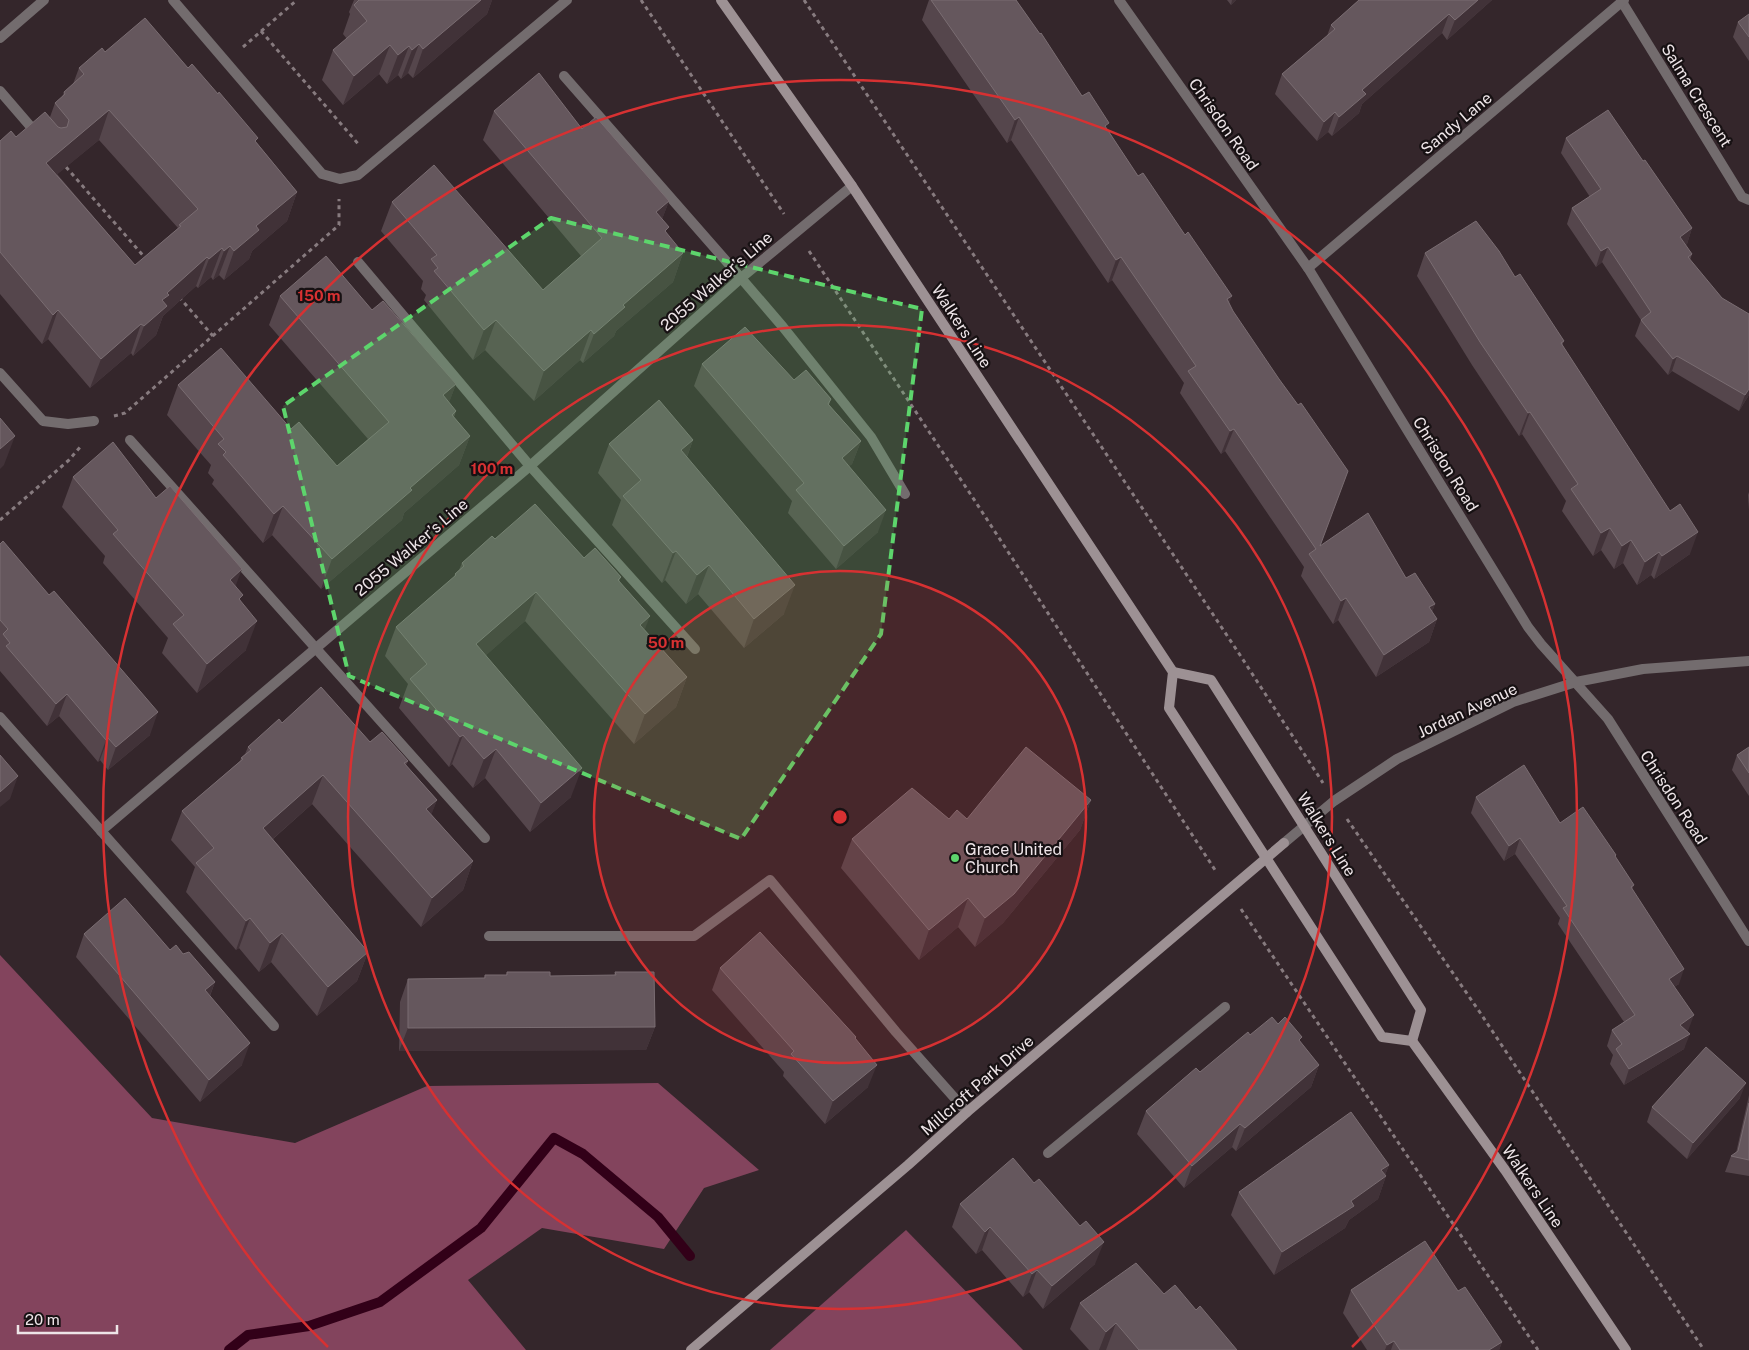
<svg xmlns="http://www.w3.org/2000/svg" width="1749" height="1350" font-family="'Public Sans',sans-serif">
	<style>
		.forest { fill: #83445d }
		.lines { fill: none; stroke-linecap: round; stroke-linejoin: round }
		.stream { stroke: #320018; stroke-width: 10 }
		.path { stroke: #877b7f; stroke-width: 3; stroke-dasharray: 4 4; stroke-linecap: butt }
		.lane { stroke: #736c6e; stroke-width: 10 }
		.street { stroke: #736c6e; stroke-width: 10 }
		.secondary { stroke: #9d9194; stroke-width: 10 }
		.wall { fill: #55464c; fill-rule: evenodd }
		.shaded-wall { fill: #413238 }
		.building { fill: #65575d; stroke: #7a6d72; fill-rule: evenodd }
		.marked { fill: #5dd56c; fill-opacity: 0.2; stroke: #5dd56c; stroke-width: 4; stroke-dasharray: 10 6; stroke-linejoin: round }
		.ring { fill: none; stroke: #d73132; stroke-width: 2.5 }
		.poi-dot { fill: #5dd56c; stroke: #171113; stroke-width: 2 }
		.labels { text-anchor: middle; stroke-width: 4.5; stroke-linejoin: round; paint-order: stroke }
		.street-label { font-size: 16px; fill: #eee5e8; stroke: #171113 }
		.poi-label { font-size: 16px; fill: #eee5e8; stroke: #171113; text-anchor: start }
		.centre { fill: #d73132; stroke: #171113; stroke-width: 2.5 }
		.ring-label { font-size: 15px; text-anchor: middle; font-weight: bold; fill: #d73132; stroke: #171113; stroke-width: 4.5; stroke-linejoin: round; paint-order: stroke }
	</style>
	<rect width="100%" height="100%" fill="#34262b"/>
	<!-- forest -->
	<g class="forest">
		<polygon points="0,955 152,1118 295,1143 427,1086 658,1083 759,1170 704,1188 664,1249 542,1228 468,1280 526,1350 0,1350"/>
		<polygon points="906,1230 1023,1350 770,1350"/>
	</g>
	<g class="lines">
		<!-- stream -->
		<polyline class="stream" points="229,1350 248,1335 309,1326 380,1302 481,1228 554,1138 583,1154 658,1217 690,1256"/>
		<!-- path -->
		<g class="path">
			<polyline points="641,0 784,214"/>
			<polyline points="804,0 1240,655 1323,783"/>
			<polyline points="261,31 360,146"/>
			<polyline points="243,47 297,0"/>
			<polyline points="66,167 147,260"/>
			<polyline points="809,251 975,501 1217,873"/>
			<polyline points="179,297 213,336"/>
			<polyline points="114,416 125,413 339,225 339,199"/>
			<polyline points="0,520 69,460 81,446"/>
			<polyline points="1347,819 1481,1014 1704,1350"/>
			<polyline points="1241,909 1538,1350"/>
		</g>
		<!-- lane -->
		<g class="lane">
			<polyline points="173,0 322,174 340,179 358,175 567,0"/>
			<polyline points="0,38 44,0"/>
			<polyline points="564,76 741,278 783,327 871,437 905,494"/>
			<polyline points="0,91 37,134"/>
			<polyline points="358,262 530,466 695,649"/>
			<polyline points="0,373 43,421 68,424 94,421"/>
			<polyline points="130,440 485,838"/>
			<polyline points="0,717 274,1026"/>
			<polyline points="101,831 530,466 741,278 852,186"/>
			<polyline points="489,936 694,936 770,880 896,1032 967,1112"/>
			<polyline points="1048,1153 1225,1007"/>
		</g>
		<!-- street -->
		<g class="street">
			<polyline points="1119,0 1308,268 1528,627 1541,644 1608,719 1749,941"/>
			<polyline points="1622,2 1742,197 1749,200"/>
			<polyline points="1308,268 1624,0"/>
			<polyline points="1284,843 1334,801 1397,759 1513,702 1576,682 1643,669 1749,661"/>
		</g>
		<!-- secondary -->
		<g class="secondary">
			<polyline points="721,0 852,186 1173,672 1169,708 1382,1037 1412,1041 1505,1170 1626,1350"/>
			<polyline points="1173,672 1211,680 1421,1010 1412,1041"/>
			<polyline points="691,1350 908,1165 967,1112 1284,843"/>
		</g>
	</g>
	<!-- wall -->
	<g class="wall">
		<polygon points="354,0 492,0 487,14 413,78 408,73 401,79 398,75 387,84 379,74 343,105 322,80 333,50 347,39 343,34 350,14 349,12"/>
		<polygon points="929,0 1016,0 1082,96 1107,129 1138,176 1229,303 1320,546 1406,578 1435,604 1432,612 1437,619 1429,642 1376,677 1338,620 1333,624 1301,576 1304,567 1225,451 1221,454 1180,393 1184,383 1112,280 1108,283 1011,140 1007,143 922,20"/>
		<polygon points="1227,0 1236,0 1231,5"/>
		<polygon points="1359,0 1492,0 1447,40 1442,33 1362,104 1359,113 1332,136 1328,132 1317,141 1275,94 1282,74 1327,36 1331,25"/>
		<polygon points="1749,14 1749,61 1733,37 1738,22"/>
		<path d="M105,52l83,16 69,75 40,49 -10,29 -35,30 -3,8 -25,21 -5,-5 -6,5 -2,-3 -13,11 -2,-2 -33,30 -7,19 -23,21 -2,-3 -41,35 -42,-49 -6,5 -42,-50v-153l16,-4 34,-20 5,-14 7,-6 2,-5 9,-8 6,-16zM99,140l79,88 -43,37 -78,-91z"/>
		<polygon points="494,111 582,129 669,201 662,219 667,234 683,253 673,282 616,331 614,336 583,363 580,360 534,401 485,350 473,360 424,300 426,295 421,289 423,281 381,231 392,202 543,290 581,256 483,140"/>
		<polygon points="1566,138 1643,161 1692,228 1687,244 1685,245 1692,254 1690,260 1749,395 1739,411 1672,371 1668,375 1635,336 1641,320 1602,262 1596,267 1567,224 1572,208 1590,197 1561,153"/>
		<polygon points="1425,253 1515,277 1564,341 1562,346 1690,554 1654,579 1651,575 1637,585 1623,563 1614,569 1601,550 1593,556 1562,511 1566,501 1522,434 1519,436 1472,365 1417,276"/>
		<polygon points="280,296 372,310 456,384 449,402 456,411 454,417 470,436 459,465 404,513 402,520 321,589 272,535 263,543 212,484 214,480 208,473 211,465 167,415 178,385 291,429 337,466 368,439 269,325"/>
		<polygon points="702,364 794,380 831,399 829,405 861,441 852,464 849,466 878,532 836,569 788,513 792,501 694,386"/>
		<polygon points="693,440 687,457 784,614 744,648 698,594 686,604 665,580 662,583 612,525 621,500 598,473 609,444"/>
		<polygon points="73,477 156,498 236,586 241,602 246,650 197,693 162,653 168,638 103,563 105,556 62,507"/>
		<polygon points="1749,492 1749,510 1748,495"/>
		<polygon points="495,539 584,558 621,577 619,582 645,630 687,677 676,707 634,744 525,621 486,655 571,797 530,832 485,778 473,788 452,764 449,767 399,708 408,684 385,656 396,627 454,577 455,574 459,570 462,563"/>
		<polygon points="0,544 150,735 108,770 100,760 98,762 59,716 47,726 0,671"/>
		<polygon points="282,723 370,742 408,761 406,765 437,800 431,814 473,861 463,890 421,927 312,804 273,839 368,952 357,981 317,1016 271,962 259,972 239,948 236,950 186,892 195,867 171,840 182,811 240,761 241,758 245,754 248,747"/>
		<polygon points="1749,747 1749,796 1732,770 1737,755"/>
		<polygon points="1476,797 1560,823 1616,855 1615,857 1634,885 1632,889 1679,984 1674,987 1688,1031 1684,1049 1624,1085 1610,1064 1613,1055 1607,1046 1612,1030 1624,1022 1558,924 1560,918 1515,854 1504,861 1471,813"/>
		<polygon points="1091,800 1080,830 1003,923 975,947 958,927 919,960 841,868 852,839 949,819 967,819"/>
		<polygon points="84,934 170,950 183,954 215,982 210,996 242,1065 200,1102 76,957"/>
		<polygon points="720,968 855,1039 868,1087 825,1124 783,1076 784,1072 712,990"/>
		<polygon points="507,972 550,976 614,975 615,972 655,1027 646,1050 399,1051 400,1002 408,979 484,978 485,975 506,975"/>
		<polygon points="1278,1024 1300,1043 1319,1065 1311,1087 1236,1151 1232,1147 1184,1188 1137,1134 1146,1111 1200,1072 1250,1035"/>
		<polygon points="1749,1095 1749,1176 1725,1172 1731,1156 1736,1153"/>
		<polygon points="1740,1098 1687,1159 1647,1122 1652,1107"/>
		<polygon points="1389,1165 1385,1175 1386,1176 1378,1199 1349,1220 1345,1228 1274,1275 1231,1215 1239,1192"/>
		<polygon points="960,1204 1095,1264 1043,1309 1029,1292 1023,1297 982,1250 976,1254 952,1227"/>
		<polygon points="1351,1290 1458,1291 1502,1342 1499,1350 1367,1350 1343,1313"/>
		<polygon points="1164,1294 1196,1310 1237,1350 1089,1350 1070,1329 1080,1303"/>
	</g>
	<!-- shaded-wall -->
	<g class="shaded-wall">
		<polygon points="481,0 492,0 487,14 413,78 423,49"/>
		<polygon points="1232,0 1236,0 1231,5"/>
		<polygon points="1478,0 1492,0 1447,40 1455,20"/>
		<polygon points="1449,14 1442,33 1362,104 1359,113 1332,136 1339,117 1362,90"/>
		<polygon points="419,44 408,73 401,79 412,50"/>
		<polygon points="390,45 379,74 343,105 354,76"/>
		<polygon points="409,46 398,75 387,84 398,55"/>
		<polygon points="109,110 99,140 36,192 46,163"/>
		<polygon points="1335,112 1328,132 1317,141 1324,122"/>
		<polygon points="1019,117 1011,140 1007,143 1015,120"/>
		<polygon points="297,192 287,221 252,251 249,259 224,280 234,251 256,226"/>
		<polygon points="669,201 658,230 656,212"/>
		<polygon points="1692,228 1687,244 1674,252 1680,237"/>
		<polygon points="230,246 219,275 213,280 224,251"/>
		<polygon points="1608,247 1602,262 1596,267 1601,251"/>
		<polygon points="222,248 211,277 198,288 209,259"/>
		<polygon points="683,253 673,282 616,331 614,336 583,363 594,334 623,305"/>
		<polygon points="207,257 196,286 163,316 156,335 133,356 144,326 167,293"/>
		<polygon points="1121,257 1112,280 1108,283 1116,260"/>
		<polygon points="1232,296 1224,318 1227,299"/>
		<polygon points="58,310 48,339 42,344 53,315"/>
		<polygon points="496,320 485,350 473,360 484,330"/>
		<polygon points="141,324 131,353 90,388 101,359"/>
		<polygon points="591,330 580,360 534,401 544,371"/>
		<polygon points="1677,356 1672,371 1668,375 1673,359"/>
		<polygon points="456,384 445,414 443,395"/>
		<polygon points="1749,389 1749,395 1739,411 1745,395"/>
		<polygon points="1530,412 1522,434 1519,436 1528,413"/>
		<polygon points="1234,429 1225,451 1221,454 1230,431"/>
		<polygon points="15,436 4,465 0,469 0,449"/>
		<polygon points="470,436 459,465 404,513 402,520 321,589 332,559 410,488"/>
		<polygon points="693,440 682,470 681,450"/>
		<polygon points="861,441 852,464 833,480 842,458"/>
		<polygon points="283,506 272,535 263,543 274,514"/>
		<polygon points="886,510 878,532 836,569 844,546"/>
		<polygon points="1610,528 1601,550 1593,556 1601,533"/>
		<polygon points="1698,532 1690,554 1654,579 1662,556"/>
		<polygon points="1631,540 1623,563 1614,569 1622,546"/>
		<polygon points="676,551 665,580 662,583 673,553"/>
		<polygon points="1659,552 1651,575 1637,585 1645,562"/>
		<polygon points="709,565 698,594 686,604 697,575"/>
		<polygon points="242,569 231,598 230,580"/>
		<polygon points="795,585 784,614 744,648 754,619"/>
		<polygon points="536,592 525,621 466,673 476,644"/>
		<polygon points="1346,598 1338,620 1333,624 1341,601"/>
		<polygon points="1435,604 1427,626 1437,619 1429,642 1376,677 1384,655 1429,607"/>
		<polygon points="650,616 639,645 640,625"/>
		<polygon points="257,621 246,650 197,693 207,664"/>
		<polygon points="687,677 676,707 634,744 645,714"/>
		<polygon points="67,694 59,716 47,726 56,704"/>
		<polygon points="158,712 150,735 108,770 116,747"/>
		<polygon points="463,735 452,764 449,767 460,737"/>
		<polygon points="108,738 100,760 98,762 106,740"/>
		<polygon points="496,749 485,778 473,788 484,759"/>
		<polygon points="582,768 571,797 530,832 541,803"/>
		<polygon points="323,775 312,804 252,857 263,828"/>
		<polygon points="18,776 10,799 0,807 0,792"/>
		<polygon points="437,800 426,829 426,809"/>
		<polygon points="1091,800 1080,830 1003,923 975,947 985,918"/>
		<polygon points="1520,838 1515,854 1504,861 1509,846"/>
		<polygon points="473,861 463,890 421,927 432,898"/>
		<polygon points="968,898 958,927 919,960 929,930"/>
		<polygon points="250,918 239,948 236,950 246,921"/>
		<polygon points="282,933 271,962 259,972 270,943"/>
		<polygon points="368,952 357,981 317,1016 328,987"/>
		<polygon points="1684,969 1679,984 1663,994 1669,979"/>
		<polygon points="215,982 206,1005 205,990"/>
		<polygon points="1694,1015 1688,1031 1674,1040 1680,1025"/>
		<polygon points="655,1027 646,1050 399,1051 408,1028"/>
		<polygon points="1690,1034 1684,1049 1624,1085 1629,1069"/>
		<polygon points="250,1043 242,1065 200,1102 209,1080"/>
		<polygon points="877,1065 868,1087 825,1124 833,1101"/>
		<polygon points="1319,1065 1311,1087 1236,1151 1245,1128"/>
		<polygon points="1746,1083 1740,1098 1687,1159 1693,1143"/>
		<polygon points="1240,1124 1232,1147 1184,1188 1192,1166"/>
		<polygon points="1389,1165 1384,1177 1386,1176 1378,1199 1349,1220 1345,1228 1274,1275 1282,1252 1351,1201 1381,1170"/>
		<polygon points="990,1227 982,1250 976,1254 985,1232"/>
		<polygon points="1104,1242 1095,1264 1043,1309 1052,1286"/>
		<polygon points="1037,1270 1029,1292 1023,1297 1032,1274"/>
		<polygon points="1116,1323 1106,1350 1099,1350 1106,1332"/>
		<polygon points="1394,1341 1391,1350 1385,1350 1387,1345"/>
		<polygon points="1502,1342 1499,1350 1489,1350"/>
	</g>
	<!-- building -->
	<g class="building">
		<polygon points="359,0 481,0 423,49 419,44 412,50 409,46 398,55 390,45 354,76 333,50 367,21 354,5"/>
		<polygon points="931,0 1016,0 1040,34 1041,33 1082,96 1089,92 1109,123 1105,126 1138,176 1143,173 1185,235 1188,232 1232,296 1227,299 1233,311 1279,379 1298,405 1301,403 1348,471 1320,546 1368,513 1406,578 1415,573 1435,604 1429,607 1437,619 1384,655 1346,598 1341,601 1309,554 1316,549 1234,429 1230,431 1188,371 1196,366 1121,257 1116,260 1019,117 1015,120"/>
		<polygon points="1359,0 1478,0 1455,20 1449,14 1362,90 1366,94 1339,117 1335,112 1324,122 1282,74 1335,29 1331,25"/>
		<polygon points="1749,14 1749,37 1738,22"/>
		<path d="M145,18l43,50 4,-4 26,30 1,-2 39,46 -3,3 42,51 -41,34 3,4 -25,21 -4,-5 -6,5 -2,-3 -13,11 -2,-2 -40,36 2,2 -7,5 5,6 -23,20 -3,-2 -40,35 -43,-49 -5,5 -53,-63v-111l11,-10 5,6 29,-25 13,15 3,1 6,-1 2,-7 -14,-17 10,-9 -1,-2 20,-18 -5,-6 23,-20 3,4zM109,110l89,99 -19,16 2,1 -46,39 -89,-102z"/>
		<polygon points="539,73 582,129 596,117 669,201 656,212 669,227 665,231 683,253 623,305 625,307 594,334 591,330 544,371 496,320 484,330 434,271 438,268 431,259 437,255 392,202 434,165 543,290 602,238 494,111"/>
		<polygon points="1608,110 1643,161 1645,160 1692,228 1680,237 1692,254 1688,257 1722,298 1749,314 1749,389 1745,395 1677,356 1673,359 1641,320 1651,312 1608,247 1601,251 1572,208 1601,189 1566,138"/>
		<polygon points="1476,221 1499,251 1515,277 1520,274 1564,341 1561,343 1670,511 1680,504 1698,532 1662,556 1659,552 1645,562 1631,540 1622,546 1610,528 1601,533 1571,489 1578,484 1530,412 1528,413 1480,342 1425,253"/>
		<polygon points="326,256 372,310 383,301 456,384 443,395 456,411 452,415 470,436 410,488 412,490 332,559 283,506 274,514 223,455 226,452 218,444 224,439 178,385 221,348 291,429 299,422 337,466 389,422 280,296"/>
		<polygon points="745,327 794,380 806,370 831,399 828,404 861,441 842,458 886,510 844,546 796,490 804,483 702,364"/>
		<polygon points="659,400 693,440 681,450 795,585 754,619 709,565 697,575 676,551 673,553 623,496 641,480 609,444"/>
		<polygon points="0,418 15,436 0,449"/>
		<polygon points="113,442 156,498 170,486 242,569 230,580 243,595 239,599 257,621 207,664 173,624 184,615 113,534 118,530 73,477"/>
		<polygon points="535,504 584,558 595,548 621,577 618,580 650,616 640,625 687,677 645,714 536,592 476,644 582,768 541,803 496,749 484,759 463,735 460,737 410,679 427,664 396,627 456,575 455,574 464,566 462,563 492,536 495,539"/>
		<polygon points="3,541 49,595 54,591 158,712 116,747 108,738 106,740 67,694 56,704 6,646 10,643 3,634 8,629 0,620 0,544"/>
		<polygon points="321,687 370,742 382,732 408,761 404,763 437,800 426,809 473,861 432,898 323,775 263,828 368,952 328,987 282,933 270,943 250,918 246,921 196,863 214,848 182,811 243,759 241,758 251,750 248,747 279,719 282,723"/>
		<polygon points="1026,747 1091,800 1014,894 985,918 968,898 929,930 852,839 912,788 949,819 957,810 967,819"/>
		<polygon points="1749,747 1749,773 1737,755"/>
		<polygon points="0,755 18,776 0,792"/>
		<polygon points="1524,765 1560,823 1583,807 1616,855 1615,856 1634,885 1631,887 1684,969 1669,979 1694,1015 1680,1025 1690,1034 1629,1069 1616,1049 1622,1044 1612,1030 1635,1015 1563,908 1567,906 1520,838 1509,846 1476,797"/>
		<polygon points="125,898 170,950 176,945 183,954 189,952 215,982 205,990 250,1043 209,1080 84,934"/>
		<polygon points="760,932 856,1037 855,1038 877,1065 833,1101 791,1054 794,1051 720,968"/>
		<polygon points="507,972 550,972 550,976 616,975 615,972 654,972 655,1027 408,1028 408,979 485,978 485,975 507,975"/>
		<polygon points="1272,1017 1278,1024 1285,1017 1302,1037 1299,1040 1319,1065 1245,1128 1240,1124 1192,1166 1146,1111 1196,1068 1200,1072 1248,1032 1250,1035"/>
		<polygon points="1706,1047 1746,1083 1693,1143 1652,1107"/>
		<polygon points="1749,1103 1749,1160 1731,1156 1738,1151"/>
		<polygon points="1351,1112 1389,1165 1381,1170 1386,1176 1351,1201 1354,1206 1282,1252 1239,1192"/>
		<polygon points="1013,1158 1034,1183 1039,1179 1080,1226 1086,1221 1104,1242 1052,1286 1037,1270 1032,1274 990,1227 985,1232 960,1204"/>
		<polygon points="1425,1241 1458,1291 1465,1287 1502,1342 1489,1350 1400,1350 1394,1341 1387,1345 1351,1290"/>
		<polygon points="1136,1263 1164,1294 1175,1285 1196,1310 1200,1306 1237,1350 1139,1350 1116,1323 1106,1332 1080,1303"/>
	</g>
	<!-- marked area -->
	<path class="marked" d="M551,218l371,91 -41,325 -140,205 -392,-163 -66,-270z"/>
	<!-- distance rings -->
	<circle cx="840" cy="817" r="246" fill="#d73132" fill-opacity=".12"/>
	<g class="ring">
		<circle cx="840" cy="817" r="246"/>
		<circle cx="840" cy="817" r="492"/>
		<path d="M328 1347A737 737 0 1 1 1352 1347"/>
	</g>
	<!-- markers -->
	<circle class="poi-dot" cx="955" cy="858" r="5"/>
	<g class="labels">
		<!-- street labels -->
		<g class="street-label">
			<text transform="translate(1697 95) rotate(58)" y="6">Salma Crescent</text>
			<text transform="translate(1456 123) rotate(-40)" y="6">Sandy Lane</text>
			<text transform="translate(1224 124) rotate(55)" y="6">Chrisdon Road</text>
			<text transform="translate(716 281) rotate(-41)" y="6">2055 Walker’s Line</text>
			<text transform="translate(962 326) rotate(57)" y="6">Walkers Line</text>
			<text transform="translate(1446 464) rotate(58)" y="6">Chrisdon Road</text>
			<text transform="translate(411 547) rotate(-40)" y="6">2055 Walker’s Line</text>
			<text transform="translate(1467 710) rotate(-25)" y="6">Jordan Avenue</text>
			<text transform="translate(1674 797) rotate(57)" y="6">Chrisdon Road</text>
			<text transform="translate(1327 834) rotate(58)" y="6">Walkers Line</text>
			<text transform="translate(977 1085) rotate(-41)" y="6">Millcroft Park Drive</text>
			<text transform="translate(1533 1186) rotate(56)" y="6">Walkers Line</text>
		</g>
		<!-- poi labels -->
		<g class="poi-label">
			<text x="965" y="855">Grace United<tspan x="965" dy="18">Church</tspan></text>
		</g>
	</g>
	<circle cx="840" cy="817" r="8" class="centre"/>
	<g class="ring-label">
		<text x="319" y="301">150 m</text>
		<text x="492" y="474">100 m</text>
		<text x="666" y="648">50 m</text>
	</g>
	<!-- scale -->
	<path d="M18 1325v8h99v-8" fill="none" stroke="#eee5e8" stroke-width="2.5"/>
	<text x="25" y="1325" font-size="15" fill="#eee5e8" stroke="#171113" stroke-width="4" paint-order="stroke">20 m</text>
</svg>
